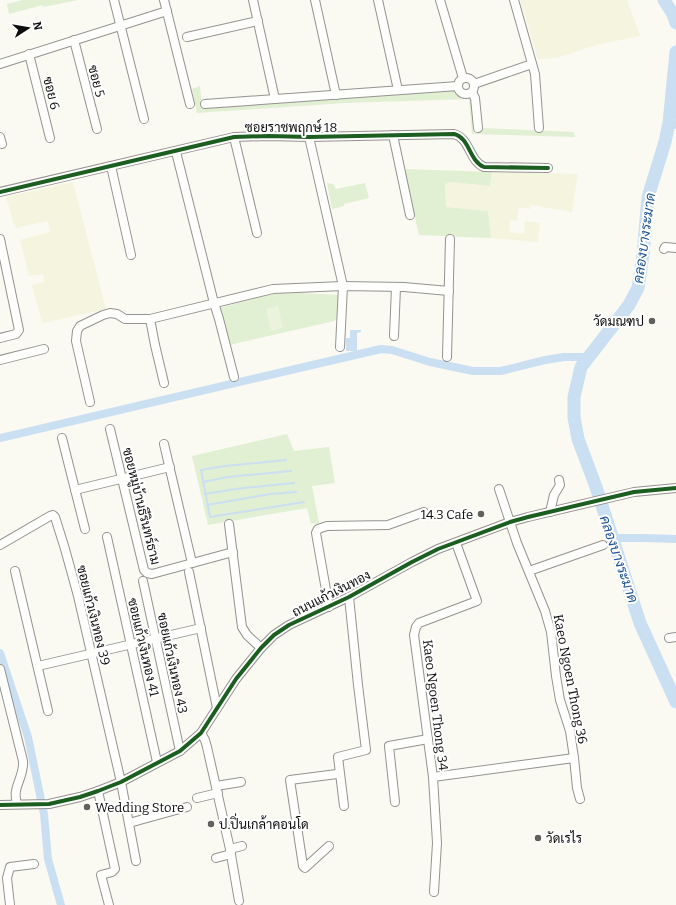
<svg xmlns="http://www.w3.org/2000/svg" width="676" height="905" font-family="Bitter,Sarabun,serif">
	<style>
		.farmland { fill: #f5f5df }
		.green { fill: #e1efd3 }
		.pitch { fill: #ebf3dd }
		.water { fill: #cae0f2 }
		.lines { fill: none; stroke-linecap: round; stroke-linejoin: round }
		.stream { stroke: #cae0f2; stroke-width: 2 }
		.canal { stroke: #cae0f2; stroke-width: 8 }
		.river { stroke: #cae0f2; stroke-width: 13 }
		.minor-casing { stroke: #949390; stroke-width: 10 }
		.minor { stroke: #fefefd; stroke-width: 8 }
		.cycleway-casing { stroke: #fff; stroke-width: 6 }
		.cycleway { stroke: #1b5e20; stroke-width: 4 }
		.poi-dot { fill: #60605d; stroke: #fff; stroke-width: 1.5 }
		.labels { text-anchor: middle; stroke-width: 4; stroke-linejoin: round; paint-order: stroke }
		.street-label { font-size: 13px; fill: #0d0d0d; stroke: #fff }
		.poi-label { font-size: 13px; fill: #0d0d0d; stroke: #fff; text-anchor: start }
		.water-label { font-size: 14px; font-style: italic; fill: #1f5696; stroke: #fff }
	</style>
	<rect width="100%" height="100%" fill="#faf9f2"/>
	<!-- farmland -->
	<g class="farmland">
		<polygon points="520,0 627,0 640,36 596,45 560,57 538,60"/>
		<polygon points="492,172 578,174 572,212 531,205 530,209 519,207 517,221 510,220 509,232 524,234 525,221 540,223 538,242 491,238 488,211 446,207 445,184 451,182 490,186"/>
		<polygon points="73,182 106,309 42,323 32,285 44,282 43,274 29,276 20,240 50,232 48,221 15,228 6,197"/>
	</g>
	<!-- green -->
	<g class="green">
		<polygon points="23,0 78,0 43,7 43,5 9,14 7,4"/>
		<polygon points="200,86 202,108 456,89 461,93 473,98 476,130 481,131 481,128 574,132 575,137 472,134 469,99 345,103 197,113 192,89"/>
		<polygon points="404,169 492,172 490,186 451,182 445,184 446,207 488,211 491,238 419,235"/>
		<polygon points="327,183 333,184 336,189 365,183 369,198 344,204 344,206 332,209"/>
		<polygon points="300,293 338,295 337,318 334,321 229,345 220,308 272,294"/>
		<polygon points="287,434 294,451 329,447 335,483 312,486 319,523 311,524 307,508 208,525 192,456"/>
	</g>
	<!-- pitch -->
	<polygon class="pitch" points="278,306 283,328 271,331 266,309"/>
	<!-- water -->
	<polygon class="water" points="350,330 361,330 361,332 357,333 357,351 346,351 346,338 350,338"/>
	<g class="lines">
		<!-- stream -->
		<g class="stream">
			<polyline points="286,460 225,466 201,470 210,517 304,502"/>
			<polyline points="203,482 228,477 291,471"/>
			<polyline points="205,494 235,489 294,483"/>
			<polyline points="207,505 270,494 296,492"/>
		</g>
		<!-- canal -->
		<g class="canal">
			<polyline points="669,123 676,125"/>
			<polyline points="0,438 381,349 392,350 430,362 473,371 501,371 545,360 564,357 588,357"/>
			<polyline points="612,538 643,538 676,539"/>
			<polyline points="0,653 28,737 44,814 48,859 61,905"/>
		</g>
		<!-- river -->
		<g class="river">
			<polyline points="664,0 673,14 676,23"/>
			<polyline points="676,52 669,123 665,142 648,197 643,255 638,288 629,305 581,367 574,397 574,417 578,439 596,487 640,623 676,702"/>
		</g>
		<defs>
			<g id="minor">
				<polyline points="114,0 144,119"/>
				<polyline points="164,0 190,104"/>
				<polyline points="253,0 275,99"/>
				<polyline points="315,0 336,95"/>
				<polyline points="378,0 398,90"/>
				<polyline points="440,0 463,78"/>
				<polyline points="514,0 535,74 539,128"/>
				<polyline points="187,37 258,21"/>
				<polyline points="74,40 97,129"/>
				<polyline points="29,54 50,138"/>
				<polyline points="0,64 167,11"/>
				<circle cx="466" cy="86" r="8"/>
				<polyline points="474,84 532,64"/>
				<polyline points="472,92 475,98 478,128"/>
				<polyline points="205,104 458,86"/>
				<polyline points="393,135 410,215"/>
				<polyline points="0,137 2,144"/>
				<polyline points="234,137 257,233"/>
				<polyline points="309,137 343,286 340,347"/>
				<polyline points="176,152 214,303 219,319 234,377"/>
				<polyline points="111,166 131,255"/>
				<path d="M0,192l234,-55 35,-1 40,1 145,-3c16,4 15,27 30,33l64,1"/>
				<polyline points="0,239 19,330 16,334 0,338"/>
				<polyline points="664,249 665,247 676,248"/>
				<polyline points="150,319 155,345 164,383"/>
				<polyline points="394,336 396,287"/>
				<polyline points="447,357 450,239"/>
				<polyline points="0,360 44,349"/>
				<polyline points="90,402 76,341 77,331 80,326 103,315 110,313 117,314 125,319 150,319 273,289 343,286 404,287 449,291"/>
				<polyline points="110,429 144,570 147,573 152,574 233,552"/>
				<polyline points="62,438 85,529"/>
				<polyline points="164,444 192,563"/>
				<polyline points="499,489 517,543 545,611 551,632 556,676 560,700 570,731 574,758 577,788 580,799"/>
				<polyline points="75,490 170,467"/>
				<polyline points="550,512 554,495 560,485 559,480"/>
				<polyline points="229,524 242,627 247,635 261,648"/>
				<polyline points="107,537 157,762"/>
				<polyline points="0,545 50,516 53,515 55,517 65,549 78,596 121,782 136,861"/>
				<polyline points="15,571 48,711"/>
				<polyline points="529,571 603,545"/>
				<polyline points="189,572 217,708"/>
				<polyline points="143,581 180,751"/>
				<polyline points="329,607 316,533 318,529 327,526 388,525 424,512"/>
				<polyline points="669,638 676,637"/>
				<polyline points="38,666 201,628"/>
				<path d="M0,669l23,92c1,12 -5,19 -7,30 -1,4 0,9 1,13"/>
				<polyline points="201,733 205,740 207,747 230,849 239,901"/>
				<polyline points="433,777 574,758"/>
				<polyline points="216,786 241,782"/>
				<polyline points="98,791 115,869 112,872 101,875 109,905"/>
				<polyline points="197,798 218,793"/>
				<polyline points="395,802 389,746 428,739"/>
				<polyline points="0,805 49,804 80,797 98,791 121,782 180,751 201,733 236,679 261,648 274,635 289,625 349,597 412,562 438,549 510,522 528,517 634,492 676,488"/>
				<polyline points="344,806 338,757 366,750 358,685 349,597"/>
				<polyline points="129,823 187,807"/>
				<polyline points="329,846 307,866 305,868 303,866 290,780 337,774 339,772"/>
				<polyline points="230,849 242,846"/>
				<polyline points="216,858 231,854"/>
				<polyline points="434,892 437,843 433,777 414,635 416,627 419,623 477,601 456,543"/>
				<polyline points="10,905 7,878 10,867 34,864"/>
			</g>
		</defs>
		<!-- minor casing -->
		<use href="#minor" class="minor-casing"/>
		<!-- minor -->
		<use href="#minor" class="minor"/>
		<defs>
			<g id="cycleway">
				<path d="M0,192l234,-55 35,-1 40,1 145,-3c16,4 15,27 30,33l64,1"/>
				<polyline points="0,805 49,804 80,797 98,791 121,782 180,751 201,733 236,679 261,648 274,635 289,625 349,597 412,562 438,549 510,522 528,517 634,492 676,488"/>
			</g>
		</defs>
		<!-- cycleway casing -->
		<use href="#cycleway" class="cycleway-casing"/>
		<!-- cycleway -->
		<use href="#cycleway" class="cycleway"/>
	</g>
	<!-- markers -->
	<g class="poi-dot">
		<circle cx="652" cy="321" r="4"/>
		<circle cx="481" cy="514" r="4"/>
		<circle cx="87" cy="807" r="4"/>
		<circle cx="211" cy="824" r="4"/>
		<circle cx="538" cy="838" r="4"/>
	</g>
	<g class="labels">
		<!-- street labels -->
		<g class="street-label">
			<text transform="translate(97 81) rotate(75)" y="5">ซอย 5</text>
			<text transform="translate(52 93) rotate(76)" y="5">ซอย 6</text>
			<text x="291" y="132">ซอยราชพฤกษ์ 18</text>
			<text transform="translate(142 506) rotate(76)" y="5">ซอยหมู่บ้านธีรินทร์ธาม</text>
			<text transform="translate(331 593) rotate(-27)" y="5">ถนนแก้วเงินทอง</text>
			<text transform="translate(94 615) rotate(76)" y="5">ซอยแก้วเงินทอง 39</text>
			<text transform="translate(144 647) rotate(77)" y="5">ซอยแก้วเงินทอง 41</text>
			<text transform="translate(173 663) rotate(78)" y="5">ซอยแก้วเงินทอง 43</text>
			<text transform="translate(571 679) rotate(79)" y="5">Kaeo Ngoen Thong 36</text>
			<text transform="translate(436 705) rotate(83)" y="5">Kaeo Ngoen Thong 34</text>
		</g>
		<!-- poi labels -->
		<g class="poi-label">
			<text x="644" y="326" text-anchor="end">วัดมณฑป</text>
			<text x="473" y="519" text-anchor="end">14.3 Cafe</text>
			<text x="95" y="812">Wedding Store</text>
			<text x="219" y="829">ป.ปิ่นเกล้าคอนโด</text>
			<text x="546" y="843">วัดเรไร</text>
		</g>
		<!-- water labels -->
		<g class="water-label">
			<text transform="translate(644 238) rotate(-82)" y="5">คลองบางระมาด</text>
			<text transform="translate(619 559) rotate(71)" y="5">คลองบางระมาด</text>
		</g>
	</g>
	<!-- north arrow -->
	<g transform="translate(28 28) rotate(78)" stroke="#ffffff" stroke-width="3" paint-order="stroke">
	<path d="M0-3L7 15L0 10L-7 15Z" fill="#0d0d0d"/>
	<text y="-6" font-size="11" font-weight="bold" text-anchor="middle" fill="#0d0d0d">N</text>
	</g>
</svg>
